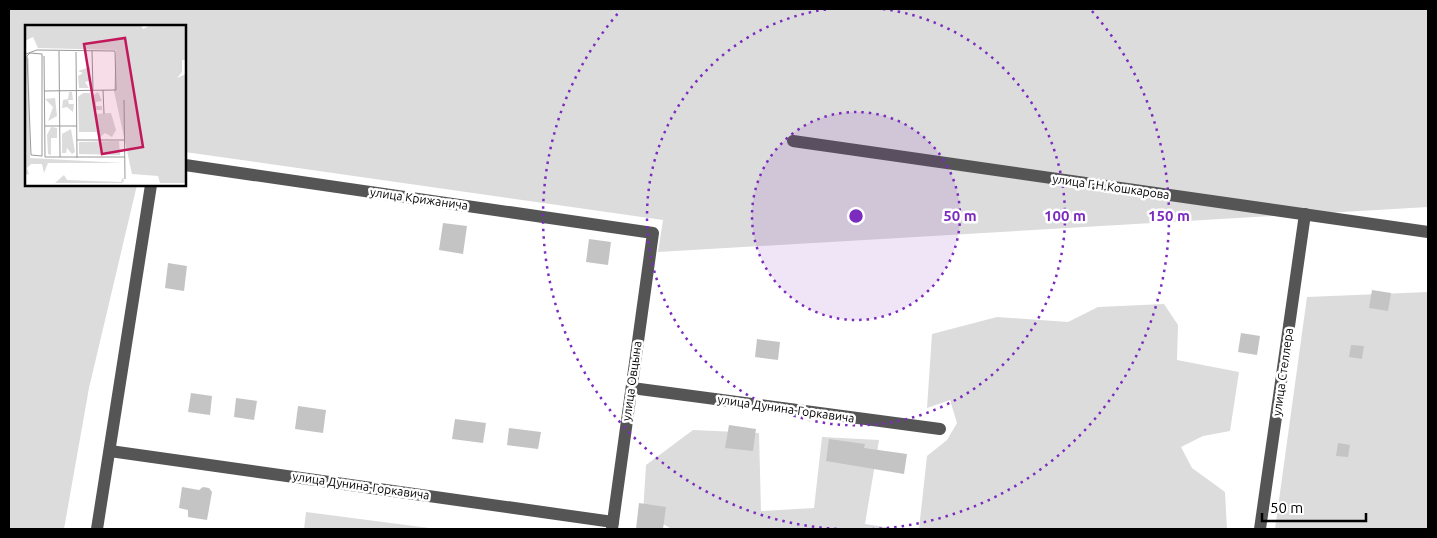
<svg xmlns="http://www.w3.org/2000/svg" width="1437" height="538" font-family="Ubuntu,sans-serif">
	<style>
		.green { fill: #dcdcdc }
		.building { fill: #c4c4c4 }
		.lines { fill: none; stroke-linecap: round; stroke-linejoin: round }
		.minor { stroke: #555; stroke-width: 12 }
		.ring { fill: none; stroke: #7b2cbf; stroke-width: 2.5; stroke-dasharray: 2.5 5 }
		.labels { text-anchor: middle; stroke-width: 5; stroke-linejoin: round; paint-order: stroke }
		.street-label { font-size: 12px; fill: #000; stroke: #fff }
		.inset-road { fill: none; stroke: #999; stroke-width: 1 }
		.view { fill: #c2185b; fill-opacity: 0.15; stroke: #c2185b; stroke-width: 2.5 }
		.inset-edge { fill: none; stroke: #000; stroke-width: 2.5 }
		.centre { fill: #7b2cbf; stroke: #fff; stroke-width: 2.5 }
		.ring-label { font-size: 15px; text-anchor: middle; font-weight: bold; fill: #7b2cbf; stroke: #fff; stroke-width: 5; stroke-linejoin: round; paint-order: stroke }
	</style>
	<rect width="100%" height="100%" fill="#fff"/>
	<!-- green -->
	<g class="green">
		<polygon points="9,9 1428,9 1428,207 658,252 663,220 185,152 185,26 26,26 26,185 137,185 89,388 64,529 9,529"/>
		<polygon points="1428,292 1428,529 1275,529 1307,297"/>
		<polygon points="1164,304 1178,325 1177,360 1239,372 1230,431 1203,436 1181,447 1192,468 1225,492 1227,529 919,529 927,456 947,440 957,423 950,400 927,408 932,334 997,317 1068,322 1098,307"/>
		<polygon points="693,430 759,433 761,511 814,508 822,437 879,440 865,524 898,529 672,529 643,513 646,465"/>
		<polygon points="306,512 437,529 304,529"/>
	</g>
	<!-- building -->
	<g class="building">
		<polygon points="443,223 467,226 463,254 439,250"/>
		<polygon points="589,239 611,242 608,265 586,262"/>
		<polygon points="168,263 187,266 184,291 165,288"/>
		<polygon points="1372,290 1391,293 1388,311 1369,308"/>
		<polygon points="1241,333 1260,336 1257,355 1238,352"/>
		<polygon points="757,339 780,342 778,360 755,357"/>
		<polygon points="1351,345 1364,346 1362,359 1349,357"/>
		<polygon points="191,393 212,396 210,415 188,412"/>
		<polygon points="236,398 257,401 254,420 234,417"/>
		<polygon points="298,406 326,410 323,433 295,429"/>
		<polygon points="455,419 486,423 483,443 452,439"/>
		<polygon points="729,425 756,429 753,451 725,448"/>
		<polygon points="509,428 541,432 538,449 507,445"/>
		<polygon points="829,439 865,444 864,448 907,454 904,474 826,461"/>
		<polygon points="1338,443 1350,445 1348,457 1336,456"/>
		<polygon points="182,487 199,490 203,487 209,488 212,492 207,520 188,517 188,510 179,508"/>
		<polygon points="639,503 666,507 663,529 636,529"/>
	</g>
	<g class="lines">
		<!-- minor -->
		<g class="minor">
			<polyline points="793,141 1428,232"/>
			<polyline points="185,165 653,233 612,529"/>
			<polyline points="632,388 940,429"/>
			<polyline points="110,451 613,522"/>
			<polyline points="97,529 151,185"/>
			<polyline points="1260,529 1305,214"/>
		</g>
	</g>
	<!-- distance rings -->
	<circle cx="856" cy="216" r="104" fill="#7b2cbf" fill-opacity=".12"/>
	<g class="ring">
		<circle cx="856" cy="216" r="104"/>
		<path d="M883 9A209 209 0 1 1 829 9"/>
		<path d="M1092 11A313 313 0 1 1 620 11"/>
	</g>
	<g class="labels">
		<!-- street labels -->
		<g class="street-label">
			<text transform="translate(1111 187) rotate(8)" y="4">улица Г.Н.Кошкарова</text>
			<text transform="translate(419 199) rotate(8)" y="4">улица Крижанича</text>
			<text transform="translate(1283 372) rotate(-82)" y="4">улица Стеллера</text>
			<text transform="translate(632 381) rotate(-82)" y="4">улица Овцына</text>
			<text transform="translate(786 409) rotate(8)" y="4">улица Дунина-Горкавича</text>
			<text transform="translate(361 486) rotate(8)" y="4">улица Дунина-Горкавича</text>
		</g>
	</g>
	<!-- overview -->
	<g transform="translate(25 25)">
		<rect width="161" height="161" fill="#fff"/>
		<path d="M0,0h116l2,4 8,-4h35v35h-4v12l-5,6 9,-4v109h-26l-2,-7 -26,-2 -18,-83 2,-41 -78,-2 -5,-11 -8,4zM0,30l4,4 1,99 93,5h-75l-4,10 -2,-9h-11l-4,4 2,6 -4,1zM65,42v14l-5,1 4,6h-10l-1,-12 5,-3 -5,-2zM44,67h3l1,8h-5l1,4h5l-1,8 -6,-5 -5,1 1,-8 5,-1zM73,67l4,9 -6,1v4h6v4h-6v4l15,-1 5,17 -4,7 -7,-4 -6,5 -2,-6h-18l-1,-35 5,-4h7l1,4zM30,73l2,18 -9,5 5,-14 -8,-8zM26,102l6,1v10h-6v17l-3,-1 -1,-19zM46,104l4,23 -3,2 -5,-6 -1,5h-4v-19zM94,116l1,14 -41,-1v-12zM39,150l3,5 54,2 2,-5 1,4 -2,2h-67z" fill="#dcdcdc"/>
		<path class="inset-road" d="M34,26l1,106M67,26l1,40M51,27l1,106M5,28l12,1v102l-11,-1 -4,-99zM1,29l11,-4 78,1 1,39 -72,1M19,31l1,101h80M78,65l1,24M99,75l1,79M20,101h32M52,115h48"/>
		<path class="view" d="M100,13l18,109 -41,7 -18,-110z"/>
		<rect width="161" height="161" class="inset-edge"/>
	</g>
	<circle cx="856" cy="216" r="8" class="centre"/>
	<g class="ring-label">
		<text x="960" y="221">50 m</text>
		<text x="1065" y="221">100 m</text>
		<text x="1169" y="221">150 m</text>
	</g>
	<!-- border -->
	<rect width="1437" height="538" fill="none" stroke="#000000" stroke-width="20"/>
	<!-- scale -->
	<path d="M1262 513v8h104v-8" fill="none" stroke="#000000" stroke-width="2.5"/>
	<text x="1270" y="513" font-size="15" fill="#000000" stroke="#ffffff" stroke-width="4" paint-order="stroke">50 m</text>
</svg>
